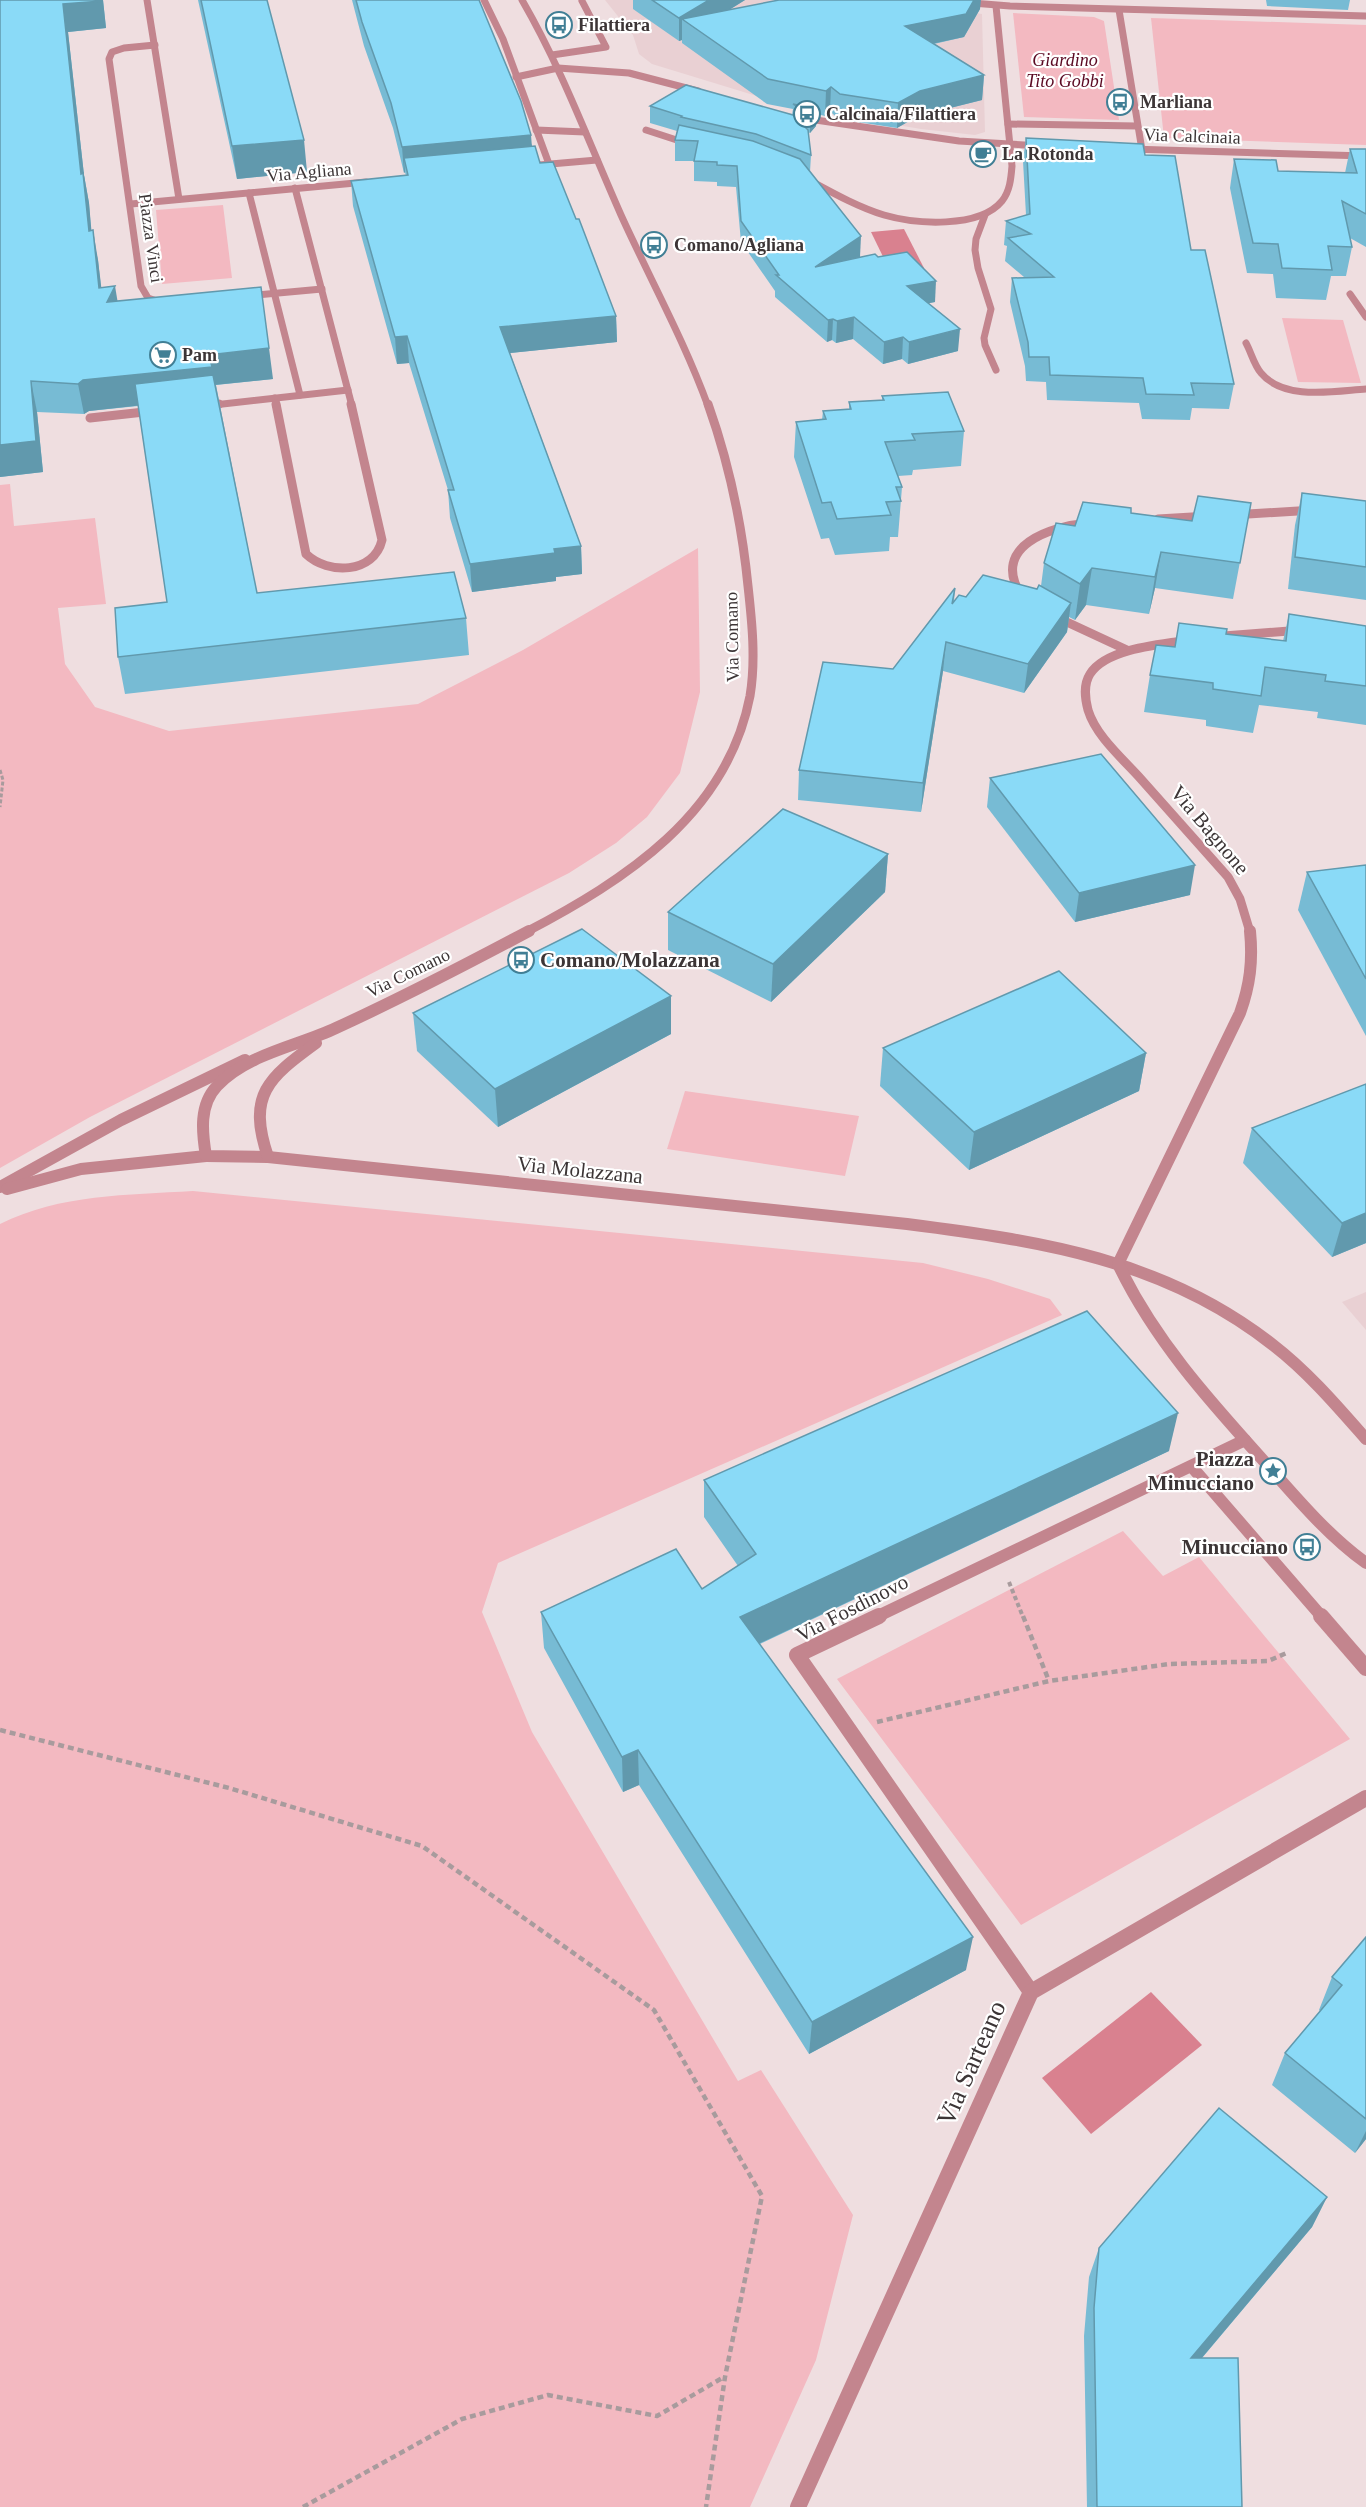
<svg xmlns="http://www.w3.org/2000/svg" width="1366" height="2507" font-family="Georgia,serif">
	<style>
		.built { fill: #e9d0d3 }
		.green { fill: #f3b9c1 }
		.water { fill: #d9818f }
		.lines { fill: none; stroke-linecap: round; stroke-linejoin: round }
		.path-far2 { stroke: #a89b9d; stroke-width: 3; stroke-dasharray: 4 2; stroke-linecap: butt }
		.path-far1 { stroke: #a89b9d; stroke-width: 4; stroke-dasharray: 4.5 3; stroke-linecap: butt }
		.path { stroke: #a89b9d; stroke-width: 4.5; stroke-dasharray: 6 4; stroke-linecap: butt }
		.service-far2 { stroke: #c3858e; stroke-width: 7 }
		.service-far1 { stroke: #c3858e; stroke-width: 12 }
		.service { stroke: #c3858e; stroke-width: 16 }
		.minor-far3 { stroke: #c3858e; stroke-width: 7 }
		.minor-far2 { stroke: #c3858e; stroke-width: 9 }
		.minor-far1 { stroke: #c3858e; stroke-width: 12 }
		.minor { stroke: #c3858e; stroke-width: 16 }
		.tertiary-far2 { stroke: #c3858e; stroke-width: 7 }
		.tertiary-far1 { stroke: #c3858e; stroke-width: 9 }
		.tertiary { stroke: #c3858e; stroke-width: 12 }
		.wall { fill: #77bbd4 }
		.shaded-wall { fill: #6199ad }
		.building { fill: #8adaf7; stroke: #6199ad; stroke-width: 1.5 }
		.labels { text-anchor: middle; stroke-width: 4.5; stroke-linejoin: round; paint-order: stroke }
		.far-poi-label { font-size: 18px; font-weight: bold; fill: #3c3536; stroke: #fff; text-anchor: start }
		.far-park-label { font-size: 18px; font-style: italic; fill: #5b0a23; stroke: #fff }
		.far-street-label { font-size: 18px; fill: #3c3536; stroke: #fff }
		.street-label { font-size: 21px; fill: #3c3536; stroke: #fff }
		.poi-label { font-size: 21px; font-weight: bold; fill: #3c3536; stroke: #fff; text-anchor: end }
		.near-street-label { font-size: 26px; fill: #3c3536; stroke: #fff }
	</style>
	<rect width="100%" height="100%" fill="#efdee0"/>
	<!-- built -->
	<g class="built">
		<polygon points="605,0 888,0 982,14 985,132 975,135 921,129 796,108 652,64 639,54 633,35"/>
		<polygon points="1366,1292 1366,1330 1342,1302"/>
	</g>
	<!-- green -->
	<g class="green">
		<polygon points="1013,13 1094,17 1104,21 1119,120 1024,117"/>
		<polygon points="1151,18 1366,25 1366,145 1164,138"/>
		<polygon points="223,205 232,278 162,284 156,210"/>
		<polygon points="1282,318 1343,320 1361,383 1298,382"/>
		<polygon points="10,484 14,526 95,518 106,604 58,608 65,664 95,707 169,731 418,704 523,650 698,548 700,692 680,773 647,817 616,843 569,873 90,1117 0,1168 0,485"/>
		<polygon points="685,1091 859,1116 845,1176 667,1149"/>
		<path d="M193,1191l730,72 65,16 62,20 12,16 -564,248 -16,49 50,120 206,349 23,-11 92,145 -37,145 -66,147h-750v-1283c60,-30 128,-29 193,-33z"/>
		<polygon points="1123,1531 1163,1576 1199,1557 1350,1739 1021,1925 837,1679"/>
	</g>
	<!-- water -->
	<g class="water">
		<polygon points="904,229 924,268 890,271 871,232"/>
		<polygon points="1151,1992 1202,2045 1091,2134 1042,2078"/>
	</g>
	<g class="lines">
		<!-- path-far2 -->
		<polyline class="path-far2" points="0,770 3,780 0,807"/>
		<!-- path-far1 -->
		<polyline class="path-far1" points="1009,1582 1023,1617"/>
		<!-- path -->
		<g class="path">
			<polyline points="1023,1616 1049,1681"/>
			<polyline points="877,1722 1049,1681 1169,1664 1268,1661 1289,1652"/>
			<polyline points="0,1730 229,1788 422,1846 654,2010 762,2196 725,2377 706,2507"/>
			<polyline points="303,2507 462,2419 548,2395 657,2416 724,2377"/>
		</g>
		<!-- service-far2 -->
		<g class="service-far2">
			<polyline points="484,0 503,39 549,164"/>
			<polyline points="552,55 606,47 582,1"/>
			<polyline points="516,77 558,68"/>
			<polyline points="1008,124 1137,126"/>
			<polyline points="536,130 585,132"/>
			<polyline points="1350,294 1366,317"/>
			<path d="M1246,343c5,9 8,22 15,30 23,28 74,18 105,16"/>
		</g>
		<!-- service-far1 -->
		<g class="service-far1">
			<polyline points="0,1187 121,1120 245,1060"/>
			<polyline points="7,1189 81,1169 206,1156"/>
			<polyline points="1192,1467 1322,1617"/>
		</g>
		<!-- service -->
		<polyline class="service" points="1321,1616 1366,1668"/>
		<!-- minor-far3 -->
		<g class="minor-far3">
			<polyline points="147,0 179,199"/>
			<polyline points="934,0 1010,6 1366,16"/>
			<polyline points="1119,10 1142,150"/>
			<polyline points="155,45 124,48 112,52 109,59 141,286 148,298 163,303"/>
			<polyline points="558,68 629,73 698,91"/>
			<polyline points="802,118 959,141 1041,146"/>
			<polyline points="646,130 689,144"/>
			<polyline points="1130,149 1366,156"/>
			<polyline points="539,165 597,160"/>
			<path d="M809,180c24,13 49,27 75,35 31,9 95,14 118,-14 8,-10 9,-23 10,-35l-16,-160"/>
			<polyline points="295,188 352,406"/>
			<polyline points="249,193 300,395"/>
			<polyline points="131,204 366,182"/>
			<polyline points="985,215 976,239 975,250 978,268 991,309 984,338 985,345 996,370"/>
			<polyline points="246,296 322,289"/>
			<polyline points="275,398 277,406"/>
			<polyline points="205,406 348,390"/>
		</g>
		<!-- minor-far2 -->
		<g class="minor-far2">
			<path d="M276,404l30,150c22,21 68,20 76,-14l-31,-136"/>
			<polyline points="203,406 219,404"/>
			<polyline points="90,418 153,411"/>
			<polyline points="1232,515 1314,510"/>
			<polyline points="1158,519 1209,516"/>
			<path d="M1021,595c-31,-49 30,-69 68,-72"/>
			<polyline points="1056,617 1127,650"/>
			<polyline points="1224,636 1302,630"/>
			<path d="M1191,640c-28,4 -85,8 -101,34 -7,11 -5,24 -2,36 8,26 34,48 52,68 29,33 59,66 88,99l12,22 10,33"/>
		</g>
		<!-- minor-far1 -->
		<g class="minor-far1">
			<path d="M1118,1264l122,-251c10,-28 13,-52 10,-82"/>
			<polyline points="876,1617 1245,1440"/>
		</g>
		<!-- minor -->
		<g class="minor">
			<polyline points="879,1616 797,1655 1031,1992"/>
			<polyline points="798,2507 1031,1992 1366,1798"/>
		</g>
		<!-- tertiary-far2 -->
		<path class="tertiary-far2" d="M522,0c40,69 67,143 99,215 29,64 63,125 87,191"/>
		<!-- tertiary-far1 -->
		<path class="tertiary-far1" d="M526,932c99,-52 201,-117 224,-236 6,-36 2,-74 -2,-110 -6,-61 -19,-123 -40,-182"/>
		<!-- tertiary -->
		<g class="tertiary">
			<path d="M529,931c-64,34 -127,67 -193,97 -38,18 -89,26 -119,58 -18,19 -15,46 -11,70l62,1 639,67c133,17 257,35 366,121 35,27 64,61 93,94"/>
			<path d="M268,1157c-21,-62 0,-79 48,-114"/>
			<path d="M1118,1264c36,75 89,134 144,195 33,37 64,75 104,104"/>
		</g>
	</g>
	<!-- wall -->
	<g class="wall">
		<polygon points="0,0 103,0 106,28 68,32 84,175 89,203 91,230 98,260 101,288 118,301 273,379 216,385 257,593 466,618 469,655 125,694 118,657 167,602 138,406 89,411 84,414 37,412 43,472 0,477"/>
		<polygon points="198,0 267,0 307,172 237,179"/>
		<polygon points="352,0 479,0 532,146 616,316 617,342 510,353 581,546 582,574 556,577 556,581 472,592 450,518 448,490 409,363 397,364 353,206 351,181 406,176 405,172 404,173 393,128 364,46"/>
		<polygon points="633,0 745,0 729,10 980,9 964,37 934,44 984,75 982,100 918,116 897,128 838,119 830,111 825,116 817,114 816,126 810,133 808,132 811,155 810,172 860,257 878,257 935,302 928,303 958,351 908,364 902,359 883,364 853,339 836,343 832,340 827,342 775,297 775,291 741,242 736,187 717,186 717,182 694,181 694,161 675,161 675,140 677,131 650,123 650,106 792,115 793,109 767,104 682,43 682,40 679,41 633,9"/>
		<polygon points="1254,0 1350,0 1348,10 1267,6 1266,0"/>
		<polygon points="1026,138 1145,155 1191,250 1234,384 1229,409 1192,408 1190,420 1142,419 1139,403 1047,400 1046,382 1026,381 1025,366 1010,302 1012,278 1024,277 1005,261 1007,246 1004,245 1006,221 1026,215 1023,161"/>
		<polygon points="1350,149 1366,149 1366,247 1350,238 1352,247 1346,276 1331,276 1326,300 1276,298 1273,274 1247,273 1230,188 1234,159 1278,171 1345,173"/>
		<polygon points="882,396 964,431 961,466 913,470 912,475 898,476 902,487 898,537 890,537 889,551 835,555 829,538 821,539 794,457 796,422 822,420 823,411 849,409 849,402 882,400"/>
		<polygon points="1302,493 1366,501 1366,600 1288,589 1295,525"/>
		<polygon points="1251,503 1233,599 1155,588 1149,614 1086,605 1075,620 1069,617 1067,632 1024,693 943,671 921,812 798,800 799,770 893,669 955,588 954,602 966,597 1037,589 1041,586 1044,563 1075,526 1131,513 1192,521"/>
		<polygon points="1289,614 1366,626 1366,725 1317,718 1318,712 1259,705 1253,733 1206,726 1206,720 1144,712 1150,675 1226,634 1283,641"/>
		<polygon points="990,778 1190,895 1075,922 987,807"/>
		<polygon points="888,854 885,892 771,1002 668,950 668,912"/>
		<polygon points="1366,865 1366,1036 1298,910 1307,872"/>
		<polygon points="671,996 671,1034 498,1127 417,1051 413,1013"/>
		<polygon points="883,1048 1146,1053 1139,1091 969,1170 880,1086"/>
		<polygon points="1366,1084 1366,1243 1332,1257 1243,1163 1252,1128"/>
		<polygon points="1169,1451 760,1644 966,1970 809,2054 639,1785 623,1792 544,1648 541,1612 702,1589 738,1566 704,1517 704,1480"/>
		<polygon points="1366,1937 1366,2139 1355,2153 1272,2085 1285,2053 1320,2011 1319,2010 1332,1977"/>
		<polygon points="1327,2197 1312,2227 1202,2358 1242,2507 1087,2507 1084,2336 1089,2277 1099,2248"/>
	</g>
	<!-- shaded-wall -->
	<g class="shaded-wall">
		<polygon points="103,0 106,28 68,32 84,175 89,203 94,260 89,231 81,174 63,4"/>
		<polygon points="709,0 745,0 697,30 682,19 682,40 679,41 679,18"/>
		<polygon points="974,0 981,0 980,9 964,37 903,50 905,26"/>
		<polygon points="984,75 982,100 918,116 897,128 898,103 920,91"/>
		<polygon points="831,87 830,111 825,116 826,91"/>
		<polygon points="817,109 816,126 810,133 810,116"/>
		<polygon points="531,135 533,160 404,158 405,172 404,173 402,147"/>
		<polygon points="304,140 307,172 237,179 232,146"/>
		<polygon points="93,230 98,260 105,318 99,288"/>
		<polygon points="861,236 860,257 815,267"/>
		<polygon points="936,281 935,302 905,308 907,286"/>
		<polygon points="115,286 120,316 107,302"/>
		<polygon points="616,316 617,342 502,354 500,327"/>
		<polygon points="854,317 853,339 836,343 837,321"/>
		<polygon points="833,319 832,340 827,342 828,320"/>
		<polygon points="960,329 958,351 908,364 909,342"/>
		<polygon points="407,336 409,363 397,364 395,337"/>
		<polygon points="903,337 902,359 883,364 884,342"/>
		<polygon points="269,348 273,379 214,385 216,397 89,411 84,414 78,384 83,380 209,355"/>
		<polygon points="31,381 37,412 43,472 0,477 0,445"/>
		<polygon points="581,546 582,574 556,577 556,581 472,592 470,564 554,549"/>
		<polygon points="1161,552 1155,588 1149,614 1155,577"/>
		<polygon points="1092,568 1086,605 1075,620 1080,584"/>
		<polygon points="1071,603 1067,632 1024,693 1028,664"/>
		<polygon points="946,642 943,671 921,812 923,783"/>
		<polygon points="888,854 885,892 771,1002 773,964"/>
		<polygon points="1195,865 1190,895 1075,922 1079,893"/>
		<polygon points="671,996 671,1034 498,1127 495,1089"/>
		<polygon points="1146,1053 1139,1091 969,1170 974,1132"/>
		<polygon points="1366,1213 1366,1243 1332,1257 1342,1223"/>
		<polygon points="1178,1413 1169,1451 739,1653 740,1617"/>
		<polygon points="638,1750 639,1785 623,1792 622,1757"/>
		<polygon points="973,1937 966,1970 809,2054 812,2022"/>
		<polygon points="1366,2131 1366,2139 1355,2153"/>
		<polygon points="1327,2197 1312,2227 1179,2385 1191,2358"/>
	</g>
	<!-- building -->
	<g class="building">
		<polygon points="0,0 102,0 102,1 63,4 81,174 83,173 89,231 93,230 99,288 115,286 107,302 261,287 269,348 209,355 212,367 83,380 78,384 31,381 36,441 0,445"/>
		<polygon points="201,0 267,0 304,140 232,146"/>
		<polygon points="356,0 479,0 521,101 531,135 402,147 391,103 362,22"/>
		<polygon points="652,0 709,0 679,18"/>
		<polygon points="779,0 974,0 966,14 905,26 984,75 920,91 898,103 840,94 831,87 826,91 768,79 682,19"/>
		<polygon points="686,85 793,115 808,130 811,155 756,134 681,117 682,116 650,106"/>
		<polygon points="793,104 817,109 810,116"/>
		<polygon points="679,125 753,141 800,159 861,236 815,267 875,254 878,257 907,252 936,281 907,286 960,329 909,342 903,337 884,342 854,317 837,321 833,319 828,320 776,275 779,275 741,221 737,166 717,165 717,162 694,161 698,141 675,140"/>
		<polygon points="1026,138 1143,144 1145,155 1175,156 1191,250 1205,250 1234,384 1191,383 1194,395 1146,394 1143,378 1050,375 1049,357 1029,357 1028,342 1012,278 1054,277 1008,238 1031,234 1006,221 1030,214"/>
		<polygon points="535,146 540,163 553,162 576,219 579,219 616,316 500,327 581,546 554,549 555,553 470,564 448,490 454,490 407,336 395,337 351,181 408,175 404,158"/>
		<polygon points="1350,149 1366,149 1366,214 1342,201 1352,247 1328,246 1332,270 1282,268 1278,244 1253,243 1234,159 1276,160 1278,171 1357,173"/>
		<polygon points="213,375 257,593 454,572 466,618 118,657 115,608 167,602 135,384"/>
		<polygon points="948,392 964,431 912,434 915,440 885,442 902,487 896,487 901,501 886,502 891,515 837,519 831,502 822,503 796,422 826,419 823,411 851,409 849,402 884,400 882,396"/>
		<polygon points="1302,493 1366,501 1366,567 1295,557"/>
		<polygon points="1198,496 1251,503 1240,563 1161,552 1155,577 1092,568 1080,584 1044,563 1056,523 1075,526 1083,502 1131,508 1131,513 1192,521"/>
		<polygon points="983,575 1037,589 1039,585 1071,603 1028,664 946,642 923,783 799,770 823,662 893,669 955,588 952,604 959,595 966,597"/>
		<polygon points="1289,614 1366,626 1366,686 1325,681 1326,675 1265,667 1261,696 1213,689 1213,683 1150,675 1156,645 1175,647 1179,623 1227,629 1226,634 1286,641"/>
		<polygon points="1101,754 1195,865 1079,893 990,778"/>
		<polygon points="783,809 888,854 773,964 668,912"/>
		<polygon points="1366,865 1366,979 1307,872"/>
		<polygon points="582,929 671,996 495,1089 413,1013"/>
		<polygon points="1059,971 1146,1053 974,1132 883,1048"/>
		<polygon points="1366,1084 1366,1213 1342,1223 1252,1128"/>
		<polygon points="1087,1311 1178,1413 740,1617 973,1937 812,2022 638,1750 622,1757 541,1612 676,1549 702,1589 756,1554 704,1480"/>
		<polygon points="1366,1937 1366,2119 1285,2053 1342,1985 1332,1977"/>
		<polygon points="1219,2108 1327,2197 1191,2358 1238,2358 1242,2507 1097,2507 1094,2308 1099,2248"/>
	</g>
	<!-- icons -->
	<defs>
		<symbol id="bus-ring" viewBox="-11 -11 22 22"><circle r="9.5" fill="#fff" stroke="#417f95" stroke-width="1.5"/><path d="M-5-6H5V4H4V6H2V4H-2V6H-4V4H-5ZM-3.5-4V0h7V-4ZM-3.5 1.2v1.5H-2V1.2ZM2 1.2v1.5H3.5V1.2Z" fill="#417f95"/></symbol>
		<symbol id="cafe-ring" viewBox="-11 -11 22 22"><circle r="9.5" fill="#fff" stroke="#417f95" stroke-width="1.5"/><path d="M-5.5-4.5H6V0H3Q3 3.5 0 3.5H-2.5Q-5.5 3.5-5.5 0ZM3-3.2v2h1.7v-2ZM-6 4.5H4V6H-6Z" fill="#417f95"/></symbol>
		<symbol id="supermarket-ring" viewBox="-11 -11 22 22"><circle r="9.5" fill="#fff" stroke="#417f95" stroke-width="1.5"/><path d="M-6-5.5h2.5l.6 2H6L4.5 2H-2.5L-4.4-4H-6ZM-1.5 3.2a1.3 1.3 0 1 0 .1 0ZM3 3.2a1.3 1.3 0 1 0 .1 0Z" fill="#417f95"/></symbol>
		<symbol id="sight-ring" viewBox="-11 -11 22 22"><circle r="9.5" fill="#fff" stroke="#417f95" stroke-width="1.5"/><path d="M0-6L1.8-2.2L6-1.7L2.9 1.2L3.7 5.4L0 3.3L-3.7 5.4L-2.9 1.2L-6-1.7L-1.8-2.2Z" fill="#417f95"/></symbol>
	</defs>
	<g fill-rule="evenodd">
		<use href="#bus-ring" x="544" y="10" width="30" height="30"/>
		<use href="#bus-ring" x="1105" y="87" width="30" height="30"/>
		<use href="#bus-ring" x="792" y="99" width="30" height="30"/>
		<use href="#cafe-ring" x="968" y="139" width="30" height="30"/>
		<use href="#bus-ring" x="639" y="230" width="30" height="30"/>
		<use href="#supermarket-ring" x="148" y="340" width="30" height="30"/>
		<use href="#bus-ring" x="506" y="945" width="30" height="30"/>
		<use href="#sight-ring" x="1258" y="1456" width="30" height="30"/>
		<use href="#bus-ring" x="1292" y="1532" width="30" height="30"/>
	</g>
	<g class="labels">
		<!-- far-poi labels -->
		<g class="far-poi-label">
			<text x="578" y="31">Filattiera</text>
			<text x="1140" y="108">Marliana</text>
			<text x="826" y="120">Calcinaia/Filattiera</text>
			<text x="1002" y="160">La Rotonda</text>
			<text x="674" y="251">Comano/Agliana</text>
			<text x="182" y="361">Pam</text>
		</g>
		<!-- far-park labels -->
		<g class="far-park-label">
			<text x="1065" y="66">Giardino<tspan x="1065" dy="21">Tito Gobbi</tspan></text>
		</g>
		<!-- far-street labels -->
		<g class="far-street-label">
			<text transform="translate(1192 136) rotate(2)" y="6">Via Calcinaia</text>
			<text transform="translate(309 172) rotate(-5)" y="6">Via Agliana</text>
			<text transform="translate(151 238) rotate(82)" y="6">Piazza Vinci</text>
			<text transform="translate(732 637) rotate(-91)" y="6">Via Comano</text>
			<text transform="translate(408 973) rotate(-26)" y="6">Via Comano</text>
		</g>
		<!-- street labels -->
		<g class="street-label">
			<text transform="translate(1210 830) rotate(50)" y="7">Via Bagnone</text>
			<text transform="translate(580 1170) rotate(6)" y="7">Via Molazzana</text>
			<text transform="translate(852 1608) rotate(-27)" y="7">Via Fosdinovo</text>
		</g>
		<!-- poi labels -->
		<g class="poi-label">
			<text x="540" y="967" text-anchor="start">Comano/Molazzana</text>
			<text x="1254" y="1466">Piazza<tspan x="1254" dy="24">Minucciano</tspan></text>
			<text x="1288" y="1554">Minucciano</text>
		</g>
		<!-- near-street labels -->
		<g class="near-street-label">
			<text transform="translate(971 2063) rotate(-66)" y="9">Via Sarteano</text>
		</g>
	</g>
</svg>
